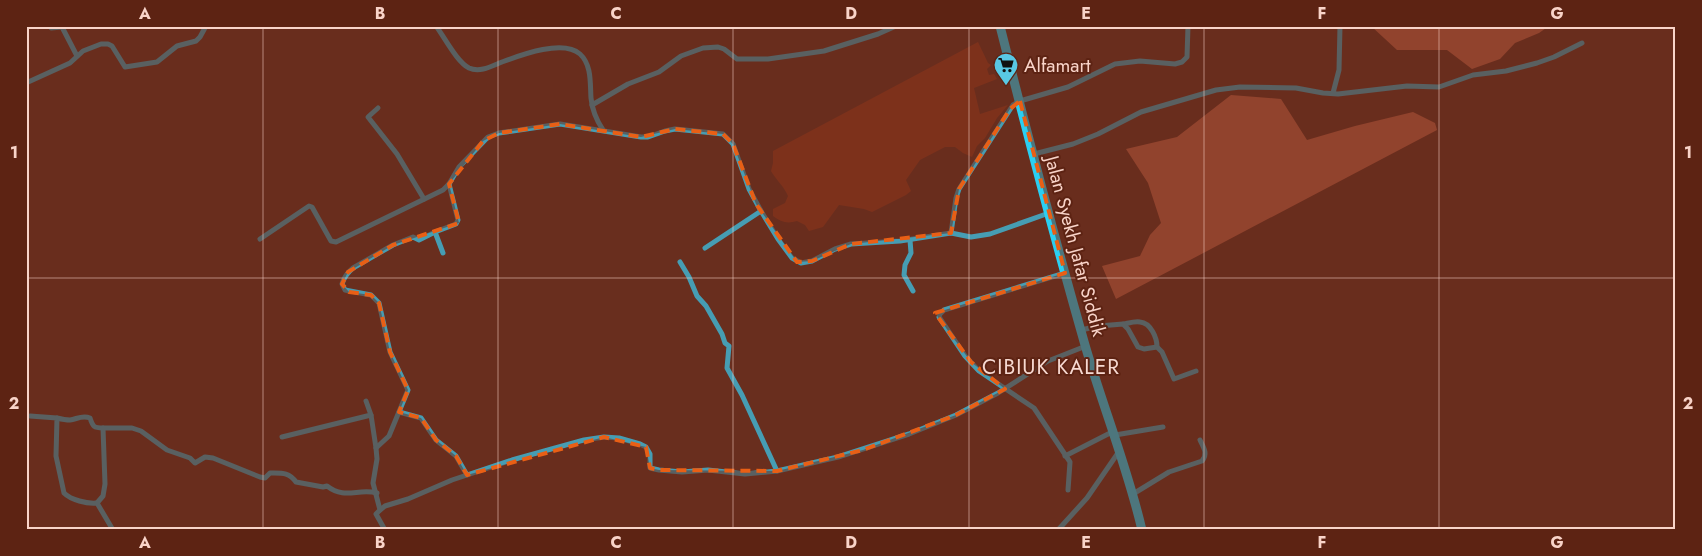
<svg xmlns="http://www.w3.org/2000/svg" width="1702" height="556" font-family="Jost,sans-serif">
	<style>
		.green { fill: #95361a }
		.forest { fill: #c25d41 }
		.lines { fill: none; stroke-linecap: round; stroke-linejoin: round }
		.minor { stroke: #469db3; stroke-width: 5 }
		.secondary { stroke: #2acff2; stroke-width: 9 }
		.marked { fill: none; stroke: #e95f15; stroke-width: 4; stroke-dasharray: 10 6; stroke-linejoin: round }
		.grid { fill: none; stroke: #f9d4c9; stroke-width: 1; stroke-opacity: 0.55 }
		.labels { text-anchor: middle; stroke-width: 4; stroke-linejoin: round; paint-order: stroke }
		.poi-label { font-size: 19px; fill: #f9d4c9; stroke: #5d2313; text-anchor: start }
		.street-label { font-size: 19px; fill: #f9d4c9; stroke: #5d2313 }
		.quarter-label { font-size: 21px; letter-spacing: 1px; fill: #f7d9d1; stroke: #5d2313 }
		.neatline { fill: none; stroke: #f9d4c9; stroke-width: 2 }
		.grid-label { font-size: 16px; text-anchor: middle; font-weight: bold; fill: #f9d4c9 }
	</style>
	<rect width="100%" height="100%" fill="#692e1e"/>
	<!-- green -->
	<path class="green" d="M978,42l10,21 3,2 -4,4 2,6 5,-1 3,5 -23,9 6,26 28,-9 -11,13 -12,20 -8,8 -5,11 -9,-4 -8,-6h-10l-25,13 -14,20 5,11 -5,4 -34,17 -8,-3 -25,-4 -16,22 -14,4 -4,-6 -8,-4c-10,3 -16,1 -24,-5v-7l12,-6 3,-7c-4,-10 -12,-16 -17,-25l2,-8v-12z"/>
	<!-- forest -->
	<g class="forest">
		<polygon points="1371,26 1549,26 1539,33 1515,43 1500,59 1472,69 1447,50 1397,50"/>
		<polygon points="1231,95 1281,99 1307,140 1355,126 1413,112 1435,123 1437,130 1116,299 1102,266 1140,256 1150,235 1161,223 1148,183 1126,149 1177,137"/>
	</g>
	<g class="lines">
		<!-- minor -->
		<g class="minor">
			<polyline points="50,26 51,28 62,27 77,56"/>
			<path d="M436,26c9,12 21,36 33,42 11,5 23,-2 33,-6 19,-7 61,-23 78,-8 12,11 10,30 11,44 1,11 6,23 12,32"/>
			<polyline points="26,83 70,63 83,51 101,44 108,44 112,46 125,67 157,62 177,46 196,41 200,37 206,26"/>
			<polyline points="1333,93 1339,70 1340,26"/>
			<polyline points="592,105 628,84 659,72 681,56 703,48 718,47 724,49 737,59 768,59 824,51 878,34 896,26"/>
			<polyline points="378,108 368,117 397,154 424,199"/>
			<polyline points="1034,154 1073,144 1098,134 1141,112 1216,90 1240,87 1296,88 1323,93 1338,94 1407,86 1439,87 1473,75 1506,71 1537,63 1554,57 1582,43"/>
			<polyline points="951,233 956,198 959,189 1013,105 1020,101 1068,87 1115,64 1140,61 1175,64 1182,62 1187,57 1188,26"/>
			<polyline points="260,239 309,206 312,207 331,241 336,242 443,190 449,184 459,167 488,137 499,133 560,124 641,137 648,137 665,131 675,129 723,134 733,144 749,189 761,211 778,239 792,258 801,263 812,261 835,249 851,244 900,241 951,233 971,237 990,234 1049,213"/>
			<polyline points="910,240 911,253 905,265 904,275 913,291"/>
			<polyline points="705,248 761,211"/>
			<polyline points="443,253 435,232 456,224 458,220 449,184"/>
			<polyline points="680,262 689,277 697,296 706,306 722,334 725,343 729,346 727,368 742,395 777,471"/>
			<polyline points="1065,273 944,310 940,314 939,317 965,356 979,371 1034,408 1070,462 1068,490"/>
			<path d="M1124,324c5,-1 11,-3 16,-2 11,1 17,16 17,25"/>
			<polyline points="1081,330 1099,326 1123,324 1128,329 1138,347 1144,349 1157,347 1162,352 1174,379 1196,371"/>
			<polyline points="366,401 371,415 376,448 377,459 373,483 380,510 376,514 385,530"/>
			<polyline points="399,412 421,418 436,440 456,456 467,475"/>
			<path d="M30,416l27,2 -1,38 8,37c7,7 23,11 33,10l16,27"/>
			<path d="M57,418c4,1 9,2 13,2 7,-1 12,-5 20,-2 3,9 4,10 13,10"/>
			<polyline points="1115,435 1163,427"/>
			<polyline points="282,437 371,415"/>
			<path d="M376,448l13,-12 19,-46 -18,-38 -11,-49 -8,-8 -26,-5 -3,-6c2,-7 5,-11 11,-16l40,-23 20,-8 6,3 16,-8"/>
			<polyline points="1065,456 1114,431"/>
			<path d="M1133,494l36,-22 33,-11c6,-7 2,-13 -2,-21"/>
			<path d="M97,503l6,-7 2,-12 -2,-56h29l9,3 26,19 23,8 5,5 10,-6 8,1 47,19 5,1 5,-5c12,0 19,-1 26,9l27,5 4,-1c18,14 31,2 50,7"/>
			<polyline points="380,510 385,506 408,499 452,480 512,460 584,440 604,437 619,438 640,444 646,447 650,454 650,468 659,470 682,472 708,470 745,474 777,471 838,457 909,434 956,415 998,393 1048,361 1086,346"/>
			<polyline points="1058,530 1087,498 1120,450"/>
		</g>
		<!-- secondary -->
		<path class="secondary" d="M1000,26c27,107 55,214 85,319 18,62 42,121 57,185"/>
	</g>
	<!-- marked area -->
	<path d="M0 0H1702V556H0ZM1020,101l45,172 -130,40 36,49 34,27 -49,26 -93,35 -86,21 -118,-1 -9,-2 -4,-21 -42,-10 -137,38 -11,-19 -20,-16 -15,-22 -22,-6 9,-22 -18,-38 -11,-49 -8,-8 -22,-3 -7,-8 6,-12 45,-27 66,-22 -10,-39 34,-43 16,-8 61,-9 81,13 34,-8 48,5 10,10 23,60 41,58 15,-1 39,-17 100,-11 8,-44 51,-80z" fill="#692e1e" fill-opacity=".55" fill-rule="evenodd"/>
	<path class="marked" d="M1020,101l45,172 -130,40 36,49 34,27 -49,26 -93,35 -86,21 -118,-1 -9,-2 -4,-21 -42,-10 -137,38 -11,-19 -20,-16 -15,-22 -22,-6 9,-22 -18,-38 -11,-49 -8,-8 -22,-3 -7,-8 6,-12 45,-27 66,-22 -10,-39 34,-43 16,-8 61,-9 81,13 34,-8 48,5 10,10 23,60 41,58 15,-1 39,-17 100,-11 8,-44 51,-80z"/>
	<!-- grid -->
	<path class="grid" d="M263,26v504M498,26v504M733,26v504M969,26v504M1204,26v504M1439,26v504M26,278h1650"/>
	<!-- icons -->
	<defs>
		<symbol id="supermarket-pin" viewBox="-11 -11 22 30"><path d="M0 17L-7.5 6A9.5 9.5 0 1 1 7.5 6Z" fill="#59c8e4" stroke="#5d2313"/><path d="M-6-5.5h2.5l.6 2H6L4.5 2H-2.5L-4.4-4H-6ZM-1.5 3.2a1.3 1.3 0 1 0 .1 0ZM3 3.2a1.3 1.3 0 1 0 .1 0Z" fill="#111"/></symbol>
	</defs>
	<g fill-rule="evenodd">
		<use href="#supermarket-pin" x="992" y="51" width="28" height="38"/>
	</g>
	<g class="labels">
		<!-- poi labels -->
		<g class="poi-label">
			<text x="1024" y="72">Alfamart</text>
		</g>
		<!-- street labels -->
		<g class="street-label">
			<text transform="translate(1076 246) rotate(75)" y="7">Jalan Syekh Jafar Siddik</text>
		</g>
		<!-- quarter labels -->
		<g class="quarter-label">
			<text x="1051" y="374">CIBIUK KALER</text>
		</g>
	</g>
	<!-- border -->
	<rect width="1702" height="556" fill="none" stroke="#5d2313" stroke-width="55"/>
	<rect x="28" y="28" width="1646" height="500" class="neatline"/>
	<g class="grid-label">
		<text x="145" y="19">A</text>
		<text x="380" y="19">B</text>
		<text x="616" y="19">C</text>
		<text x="851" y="19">D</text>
		<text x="1086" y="19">E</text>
		<text x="1322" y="19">F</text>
		<text x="1557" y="19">G</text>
		<text x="14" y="158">1</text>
		<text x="1688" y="158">1</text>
		<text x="14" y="409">2</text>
		<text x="1688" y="409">2</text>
		<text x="145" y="548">A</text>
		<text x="380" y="548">B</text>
		<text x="616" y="548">C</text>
		<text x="851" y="548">D</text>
		<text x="1086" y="548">E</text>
		<text x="1322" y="548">F</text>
		<text x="1557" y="548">G</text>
	</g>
</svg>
